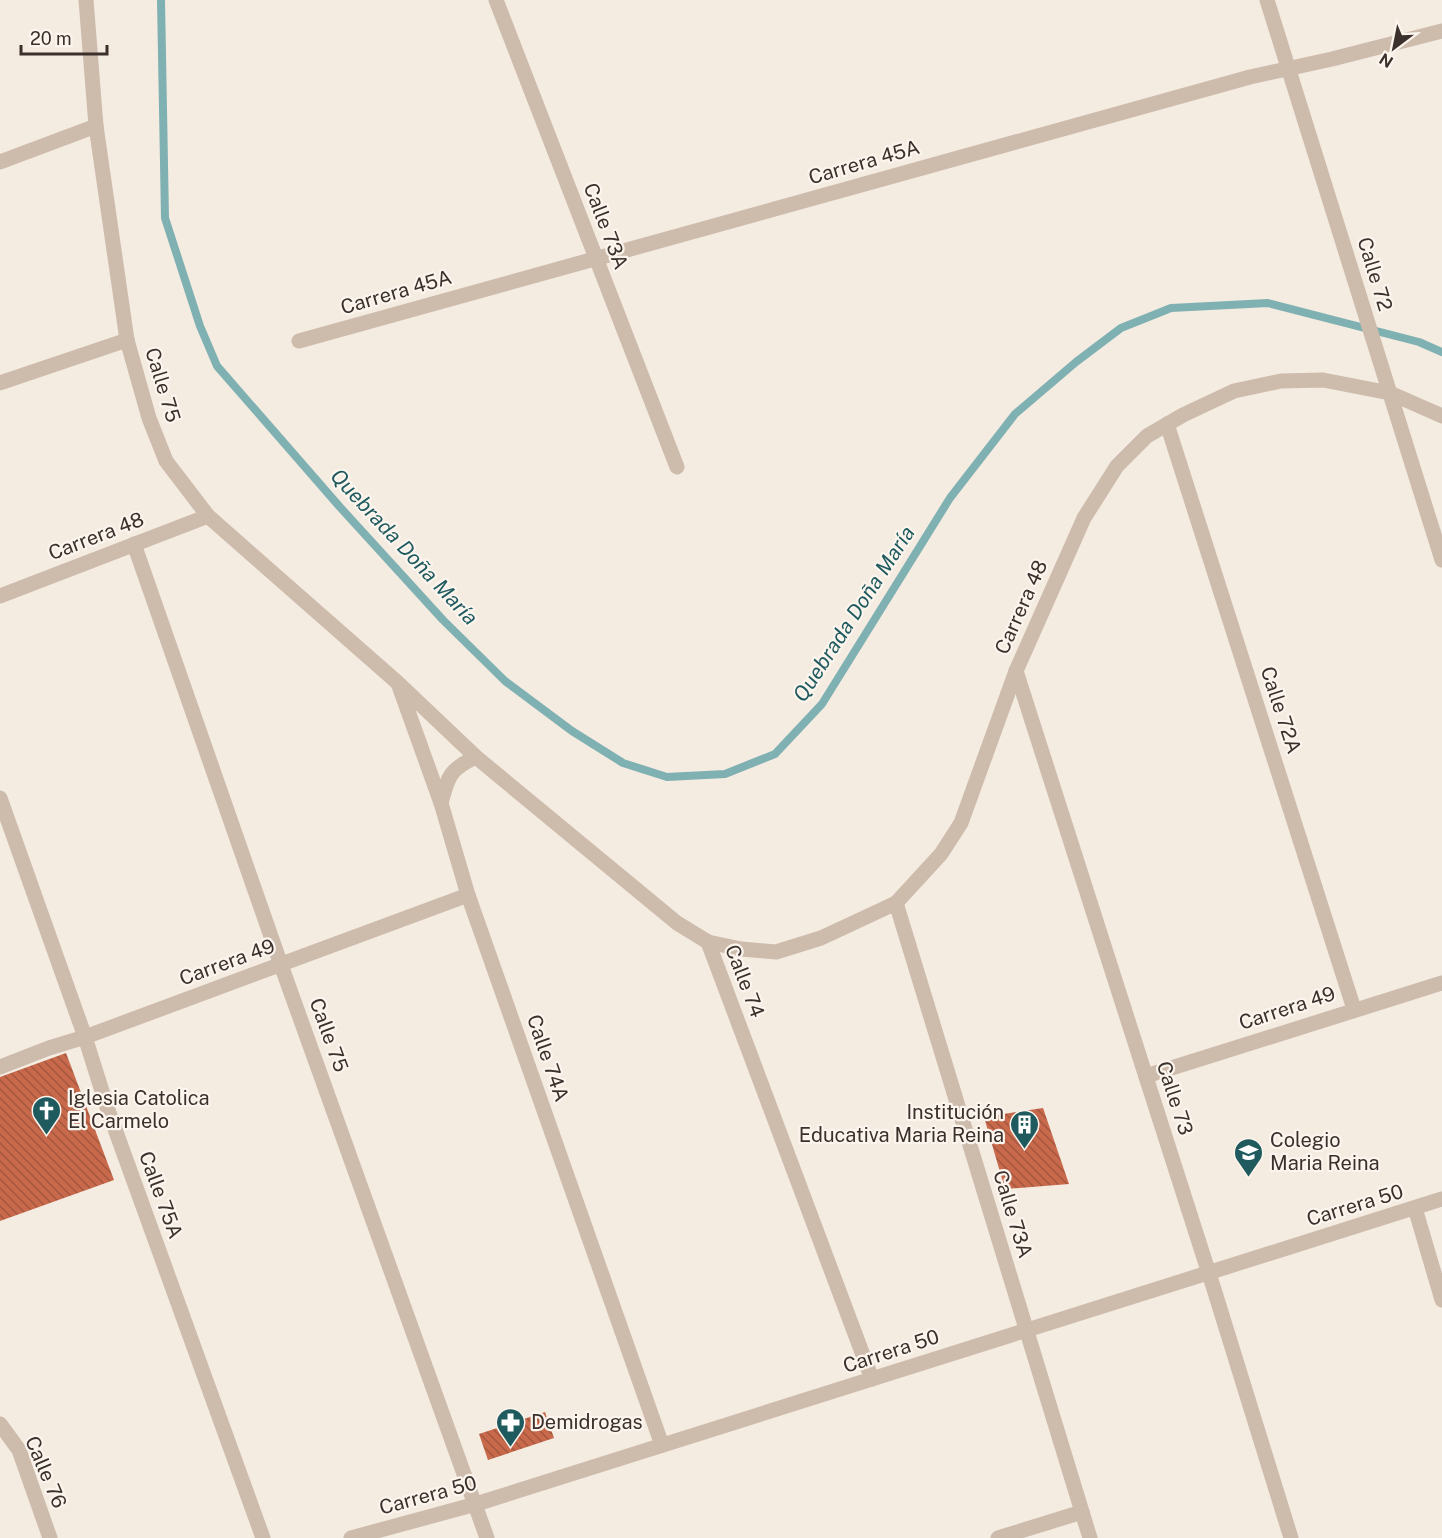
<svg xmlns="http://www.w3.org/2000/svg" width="1442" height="1538" font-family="'Public Sans',sans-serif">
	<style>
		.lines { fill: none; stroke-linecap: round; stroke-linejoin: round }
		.stream { stroke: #7fb0b2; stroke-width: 8 }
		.building { fill: url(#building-back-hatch) }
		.minor { stroke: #cdbbac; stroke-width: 15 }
		.labels { text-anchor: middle; stroke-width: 4.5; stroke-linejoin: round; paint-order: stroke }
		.street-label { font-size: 20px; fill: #3b302b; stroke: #fbf5ee }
		.poi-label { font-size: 20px; fill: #3b302b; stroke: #fbf5ee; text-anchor: start }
		.water-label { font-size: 21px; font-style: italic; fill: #1f5a5e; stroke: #fbf5ee }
	</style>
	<defs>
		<pattern id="building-back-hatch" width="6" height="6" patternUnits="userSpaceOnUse" patternTransform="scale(1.5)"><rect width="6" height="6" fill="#c8694b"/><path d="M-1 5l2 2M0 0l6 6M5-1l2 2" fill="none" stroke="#a4573f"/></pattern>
	</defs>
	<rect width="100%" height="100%" fill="#f4ebe1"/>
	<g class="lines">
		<!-- stream -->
		<polyline class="stream" points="161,0 165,218 200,326 217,366 339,506 443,620 505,681 572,731 623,763 667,777 725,774 775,754 822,704 950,498 1015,414 1076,362 1121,328 1171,308 1268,303 1419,342 1442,352"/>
	</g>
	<!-- building -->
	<g class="building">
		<polygon points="66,1053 114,1180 0,1221 0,1077"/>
		<polygon points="1043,1108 1069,1184 1005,1189 984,1117"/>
		<polygon points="545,1412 554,1438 488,1460 479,1434"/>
	</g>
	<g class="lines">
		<!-- minor -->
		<g class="minor">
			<polyline points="86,0 96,126 127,340 149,418 166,461 208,516 398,683 476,757 677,923 708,942 872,1379"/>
			<polyline points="496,0 677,467"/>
			<polyline points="1267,0 1442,560"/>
			<polyline points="0,162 96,126"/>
			<polyline points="299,341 1250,77 1332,59 1442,31"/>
			<polyline points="0,383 127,340"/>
			<polyline points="1167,424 1354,1009"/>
			<polyline points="134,544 281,965 487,1538"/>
			<polyline points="0,596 208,516"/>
			<polyline points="1016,671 1213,1286 1291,1538"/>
			<polyline points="399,686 441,803 468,895 662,1445"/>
			<polyline points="0,798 85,1037 107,1107 263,1538"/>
			<path d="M441,803c7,-27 9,-34 35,-46"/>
			<polyline points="896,903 1090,1538"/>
			<polyline points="708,942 741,949 776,952 821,938 896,903 941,854 961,823 1016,671 1084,518 1117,466 1147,436 1183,415 1234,391 1281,381 1323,380 1390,393 1442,416"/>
			<polyline points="0,1067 49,1048 85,1037 468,895"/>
			<polyline points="1146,1076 1442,983"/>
			<polyline points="1415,1208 1442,1300"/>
			<polyline points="0,1424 19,1450 50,1538"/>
			<polyline points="351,1538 476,1504 1442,1199"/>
			<polyline points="998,1538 1082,1512"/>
		</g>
	</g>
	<!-- icons -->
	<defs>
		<symbol id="church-pin" viewBox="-11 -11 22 30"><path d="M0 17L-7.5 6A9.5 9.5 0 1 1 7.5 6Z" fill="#1f5a5e" stroke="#fbf5ee"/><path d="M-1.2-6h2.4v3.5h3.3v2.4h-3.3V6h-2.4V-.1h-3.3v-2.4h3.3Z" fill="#fff"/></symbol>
		<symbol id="building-pin" viewBox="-11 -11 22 30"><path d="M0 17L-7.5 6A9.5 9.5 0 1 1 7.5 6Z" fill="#1f5a5e" stroke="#fbf5ee"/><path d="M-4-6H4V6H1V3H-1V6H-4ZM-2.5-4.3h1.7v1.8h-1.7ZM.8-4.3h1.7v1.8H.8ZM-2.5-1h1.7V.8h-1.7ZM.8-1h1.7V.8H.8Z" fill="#fff"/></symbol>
		<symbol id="school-pin" viewBox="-11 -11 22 30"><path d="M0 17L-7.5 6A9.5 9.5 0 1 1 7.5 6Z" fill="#1f5a5e" stroke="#fbf5ee"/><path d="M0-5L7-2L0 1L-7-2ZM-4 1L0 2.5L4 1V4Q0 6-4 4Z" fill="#fff"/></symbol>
		<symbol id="pharmacy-pin" viewBox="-11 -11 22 30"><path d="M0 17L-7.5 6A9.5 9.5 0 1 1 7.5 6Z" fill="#1f5a5e" stroke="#fbf5ee"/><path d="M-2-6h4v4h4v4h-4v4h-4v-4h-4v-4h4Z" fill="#fff"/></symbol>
	</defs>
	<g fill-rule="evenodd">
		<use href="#church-pin" x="30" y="1094" width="33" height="45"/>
		<use href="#building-pin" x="1008" y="1108" width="33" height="45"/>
		<use href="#school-pin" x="1232" y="1136" width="33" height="45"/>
		<use href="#pharmacy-pin" x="494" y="1406" width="33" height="45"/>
	</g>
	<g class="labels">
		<!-- street labels -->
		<g class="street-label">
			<text transform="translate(864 162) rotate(-16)" y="7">Carrera 45A</text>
			<text transform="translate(606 226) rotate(69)" y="7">Calle 73A</text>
			<text transform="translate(1375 274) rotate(73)" y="7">Calle 72</text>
			<text transform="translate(396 292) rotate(-16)" y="7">Carrera 45A</text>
			<text transform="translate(163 385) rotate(73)" y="7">Calle 75</text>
			<text transform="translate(96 536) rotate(-21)" y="7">Carrera 48</text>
			<text transform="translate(1021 607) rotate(-66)" y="7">Carrera 48</text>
			<text transform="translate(1281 710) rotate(72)" y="7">Calle 72A</text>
			<text transform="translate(227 962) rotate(-20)" y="7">Carrera 49</text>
			<text transform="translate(745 981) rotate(69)" y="7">Calle 74</text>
			<text transform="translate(1287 1008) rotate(-18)" y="7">Carrera 49</text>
			<text transform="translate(329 1035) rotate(70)" y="7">Calle 75</text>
			<text transform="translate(548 1058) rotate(71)" y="7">Calle 74A</text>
			<text transform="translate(1175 1098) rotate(72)" y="7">Calle 73</text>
			<text transform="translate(161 1195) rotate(70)" y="7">Calle 75A</text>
			<text transform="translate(1355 1205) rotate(-17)" y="7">Carrera 50</text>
			<text transform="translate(1013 1214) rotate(73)" y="7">Calle 73A</text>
			<text transform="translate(891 1351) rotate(-18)" y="7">Carrera 50</text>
			<text transform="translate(46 1472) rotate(67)" y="7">Calle 76</text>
			<text transform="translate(428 1495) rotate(-15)" y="7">Carrera 50</text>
		</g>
		<!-- poi labels -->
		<g class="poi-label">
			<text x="68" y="1105">Iglesia Catolica<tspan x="68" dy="23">El Carmelo</tspan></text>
			<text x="1004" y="1119" text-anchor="end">Institución<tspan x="1004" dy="23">Educativa Maria Reina</tspan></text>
			<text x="1270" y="1147">Colegio<tspan x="1270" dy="23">Maria Reina</tspan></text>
			<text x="531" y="1429">Demidrogas</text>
		</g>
		<!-- water labels -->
		<g class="water-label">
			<text transform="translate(404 547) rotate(47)" y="7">Quebrada Doña María</text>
			<text transform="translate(854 614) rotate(-57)" y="7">Quebrada Doña María</text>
		</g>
	</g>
	<!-- north arrow -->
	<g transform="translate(1394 48) rotate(212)" stroke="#fbf5ee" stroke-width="4.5" paint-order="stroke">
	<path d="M0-4.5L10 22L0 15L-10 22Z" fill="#3b302b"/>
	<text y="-9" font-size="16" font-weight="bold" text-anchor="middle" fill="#3b302b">N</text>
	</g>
	<!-- scale -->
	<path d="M21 45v9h86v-9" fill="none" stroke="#3b302b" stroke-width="3"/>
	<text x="30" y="45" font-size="18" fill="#3b302b" stroke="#fbf5ee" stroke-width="4.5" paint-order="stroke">20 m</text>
</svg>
